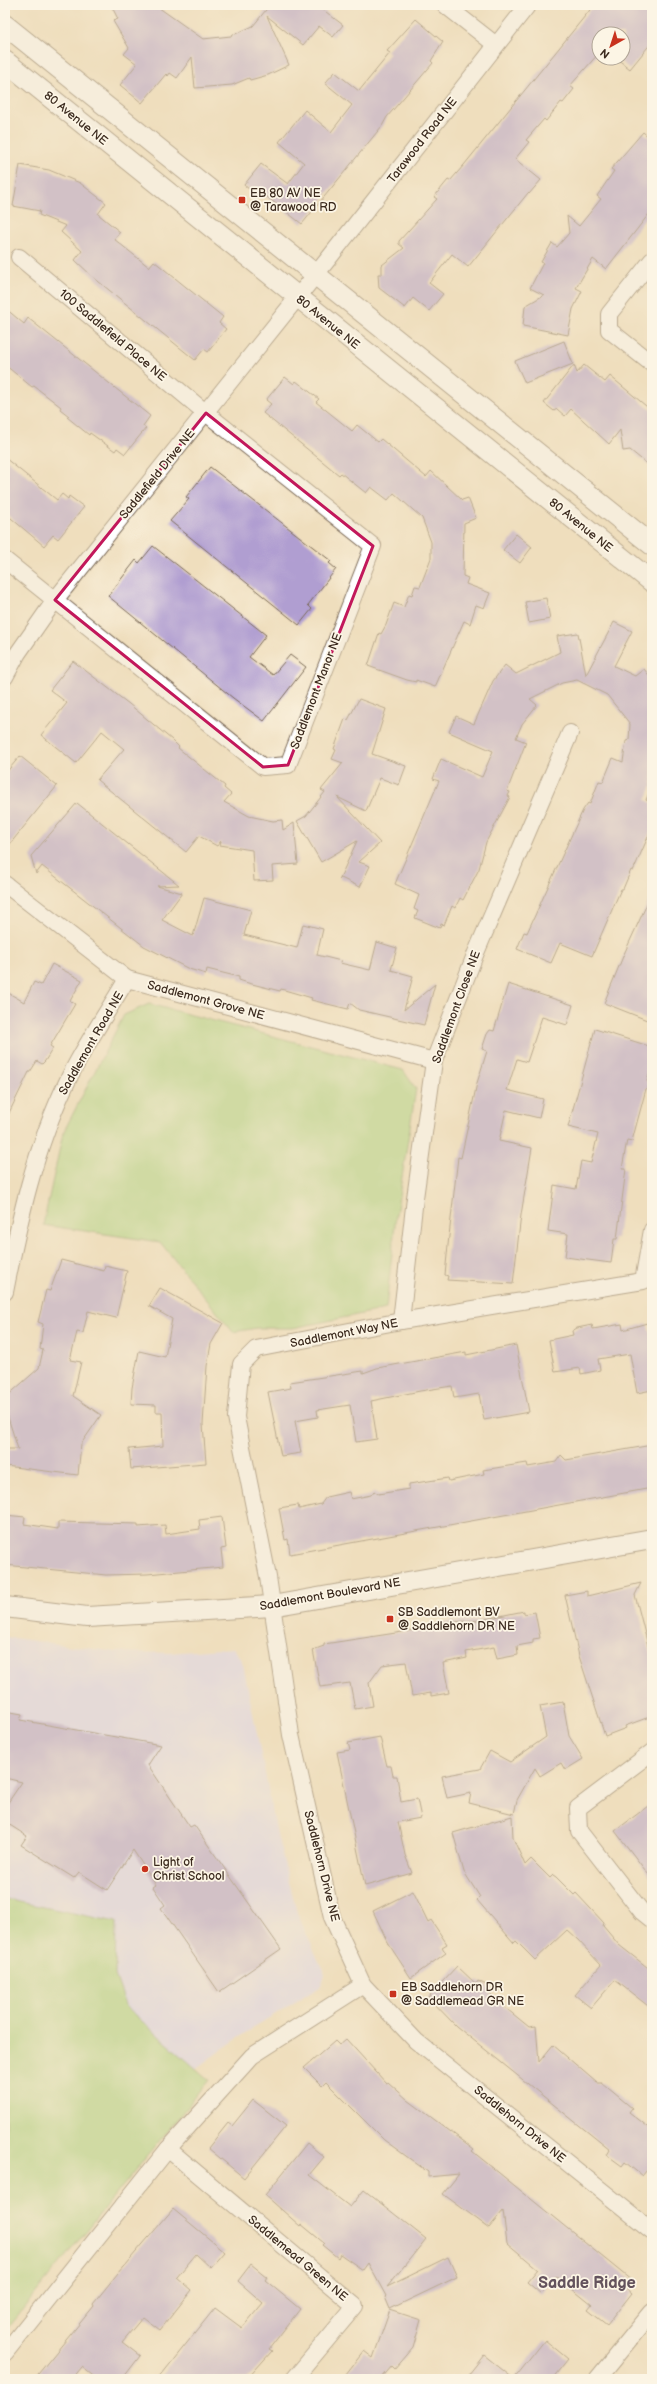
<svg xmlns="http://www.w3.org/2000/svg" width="657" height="2384" font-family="'Balsamiq Sans',sans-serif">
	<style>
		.built { fill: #dad6f7 }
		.green { fill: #aad683; stroke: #728050 }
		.building { fill: #b09ed1 }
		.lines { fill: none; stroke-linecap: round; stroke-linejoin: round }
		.minor-casing { stroke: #7a6956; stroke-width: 18 }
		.tertiary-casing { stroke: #7a6956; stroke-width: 22 }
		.minor { stroke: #fff; stroke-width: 16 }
		.tertiary { stroke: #fff; stroke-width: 20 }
		.marked { fill: none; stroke: #c2185b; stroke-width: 3; stroke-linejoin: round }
		.poi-dot { fill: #c8321e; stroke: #fcf5e5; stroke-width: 1.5 }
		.labels { text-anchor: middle; stroke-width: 3.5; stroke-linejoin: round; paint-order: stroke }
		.street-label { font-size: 12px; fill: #3b2a1e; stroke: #fcf5e5 }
		.poi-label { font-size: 12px; fill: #3b2a1e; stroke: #fcf5e5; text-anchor: start }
		.district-label { font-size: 16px; font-weight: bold; fill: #64535d; stroke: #fcf5e5 }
	</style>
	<rect width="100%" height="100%" fill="#fcf5e5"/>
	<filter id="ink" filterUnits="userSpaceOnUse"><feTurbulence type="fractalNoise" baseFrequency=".025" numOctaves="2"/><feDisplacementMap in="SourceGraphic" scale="8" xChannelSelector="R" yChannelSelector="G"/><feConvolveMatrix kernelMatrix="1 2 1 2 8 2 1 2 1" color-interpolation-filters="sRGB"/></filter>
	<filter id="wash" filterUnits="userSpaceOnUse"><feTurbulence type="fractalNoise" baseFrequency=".012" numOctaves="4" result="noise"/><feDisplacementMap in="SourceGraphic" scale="16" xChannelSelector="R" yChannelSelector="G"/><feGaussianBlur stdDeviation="0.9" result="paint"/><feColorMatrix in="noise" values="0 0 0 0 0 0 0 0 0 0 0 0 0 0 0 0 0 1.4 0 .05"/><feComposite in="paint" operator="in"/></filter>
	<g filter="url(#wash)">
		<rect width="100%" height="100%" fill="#efdebd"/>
		<!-- built -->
		<polygon class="built" points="5,1637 117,1652 169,1653 234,1648 243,1664 278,1839 297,1913 325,1975 320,1987 249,2030 195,2069 127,2008 115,1975 116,1922 5,1899"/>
		<!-- green -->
		<g class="green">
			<polygon points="149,1004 403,1070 416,1089 396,1215 386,1309 293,1328 257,1328 233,1332 160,1242 43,1225 63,1133 124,1015"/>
			<polygon points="5,1899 116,1922 115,1975 127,2008 209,2080 5,2331"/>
		</g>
		<g id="blocks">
			<!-- building -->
			<g class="building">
				<polygon points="111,5 155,5 203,39 231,36 253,26 270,5 317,5 343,25 333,37 319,26 303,45 267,16 289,65 268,75 250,80 249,78 232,85 195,88 192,57 177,78 170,73 168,76 166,74 142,103 120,85 137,64 124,54 129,48 113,21 118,19"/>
				<polygon points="594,5 652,5 652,42 630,69 616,58 623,58 623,34 599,34 599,53 570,86 574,89 563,103 561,102 546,121 544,119 526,140 529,142 515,159 541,180 529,194 528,193 468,267 452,254 429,283 443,294 429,311 413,298 405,308 379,288 378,274 382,274 382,265 404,248 399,244 399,241 437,199 434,197 448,180 450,181 464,165"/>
				<polygon points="416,19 443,42 431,61 433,63 387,117 382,126 302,224 262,193 259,197 244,185 261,164 288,184 304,163 279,142 305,110 331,132 352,105 325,83 335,72 359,91 390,53 387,51"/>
				<polygon points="643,132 652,140 652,210 606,269 593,259 576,288 582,291 573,309 568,335 523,326 525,306 544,295 530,288 543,263 541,262 552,243 557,247 569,233 567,216 579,226 601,199 597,196 614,171 611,169"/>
				<polygon points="20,165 49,170 80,183 106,203 98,214 120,232 114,239 149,267 154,261 223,317 219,323 226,329 208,352 204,349 195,360 93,277 75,260 82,251 61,232 66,226 39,215 40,211 13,206"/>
				<polygon points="5,308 24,324 28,318 150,416 143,426 146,428 125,454 117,448 115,451 90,433 89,435 67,417 69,416 60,409 61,407 34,386 32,387 5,365"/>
				<polygon points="564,341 573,364 525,383 515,361"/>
				<polygon points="574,365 577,373 584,365 605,382 610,376 652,411 652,468 630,450 623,451 620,430 609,444 571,409 565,416 557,409 554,411 544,403"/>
				<polygon points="285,377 294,384 296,381 319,399 316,402 352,431 357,425 378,442 381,439 426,477 431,471 462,500 468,498 476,518 464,523 463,576 468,578 466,584 490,593 484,608 476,605 470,624 464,621 435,687 416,680 416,682 407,680 368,666 379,633 381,634 386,625 394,603 404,607 409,594 412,595 415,586 420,587 431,558 431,542 422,518 394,493 388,500 371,487 366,493 341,473 339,475 263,413 271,404 266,400"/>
				<polygon points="5,458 57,500 62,494 68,499 69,496 84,507 58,539 53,535 44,546 5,513"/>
				<polygon points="210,467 331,561 329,563 336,569 308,605 312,609 299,625 170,521 189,499 186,497"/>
				<polygon points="516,534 532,547 520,563 503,550"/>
				<polygon points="153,546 266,635 249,657 273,675 290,655 306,667 264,721 233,698 108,596 136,560 139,563"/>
				<polygon points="546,598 550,619 529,623 525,602"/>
				<polygon points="614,622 632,631 614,666 635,676 644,669 652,679 652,786 646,800 652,803 652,828 633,871 631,870 623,889 621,889 592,956 560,943 551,963 517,949 524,932 527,933 583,810 588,803 590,804 599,781 603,782 613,758 623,762 626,741 629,740 630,724 607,695 577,680 562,683 530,699 537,705 522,724 516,738 526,742 507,791 510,792 508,796 510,797 486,842 479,869 463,900 460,898 455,908 452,906 444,925 441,924 440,928 415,918 418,911 414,909 419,895 395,884 439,781 433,779 441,759 482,777 493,751 449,732 456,716 474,724 493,681 505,665 516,674 560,652 557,636 578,633 586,675"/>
				<polygon points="73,661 129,704 172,740 179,747 178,748 225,786 224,788 231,794 224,802 249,816 273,821 282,820 283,830 294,823 298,864 272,866 273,880 254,881 252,850 220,845 221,841 217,846 199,836 186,852 97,780 124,749 102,731 76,763 41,735 67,703 50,690"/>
				<polygon points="359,699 386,709 372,754 406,766 399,785 380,778 366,811 337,797 380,843 359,862 370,866 360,887 341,878 339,880 357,841 321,862 297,821 306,816 325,792 321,790 343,763 332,759 336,750 334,749 345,719 348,720"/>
				<polygon points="20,756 57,786 5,850 5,774"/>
				<polygon points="77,803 179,885 157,886 182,893 162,920 193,936 204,898 251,910 244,935 297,948 303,924 323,929 317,955 341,961 340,963 370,970 377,942 397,948 391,970 413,976 404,1010 435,984 424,1025 359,1010 350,1003 348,1009 311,1000 312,998 281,989 280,991 248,983 239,980 239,977 207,969 206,974 189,969 144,946 42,866 36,874 31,856"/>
				<polygon points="652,893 652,1022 604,1003 624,954"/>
				<polygon points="52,964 82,980 70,1001 75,1004 50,1046 53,1048 45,1061 42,1064 37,1061 30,1072 29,1072 5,1121 5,991 24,1002 34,982 41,985"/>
				<polygon points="508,984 573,1005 567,1025 542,1017 527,1062 517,1059 507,1090 543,1099 539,1118 506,1110 499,1141 532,1148 521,1215 513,1284 447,1280 448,1276 445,1275 448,1245 458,1157 461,1158 477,1083 487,1051 482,1049 487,1034 490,1030 494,1031"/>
				<polygon points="595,1029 652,1047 652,1066 647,1081 651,1086 646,1089 632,1141 627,1140 622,1169 626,1169 617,1239 614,1239 611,1263 565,1257 568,1234 548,1231 554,1185 576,1189 581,1161 591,1163 598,1134 568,1127"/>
				<polygon points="61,1260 104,1271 105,1266 127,1271 116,1318 88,1311 83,1333 77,1332 70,1360 81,1362 73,1396 101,1415 81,1444 78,1475 5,1466 5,1449 18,1449 5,1408 5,1398 39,1368 43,1350 40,1349 43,1324 38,1322 46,1290 50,1291"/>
				<polygon points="160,1288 223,1323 211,1344 207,1366 203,1424 206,1463 131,1469 129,1449 163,1446 162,1412 156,1412 156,1405 131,1404 132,1388 139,1351 165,1357 172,1319 149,1306"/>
				<polygon points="647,1323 652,1338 652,1390 637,1393 630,1354 598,1359 600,1370 581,1374 580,1368 555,1372 549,1340 573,1335 572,1331 577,1328 592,1325 593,1329 622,1324 623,1330"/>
				<polygon points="516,1345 529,1412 484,1420 479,1394 454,1398 452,1386 420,1391 371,1401 377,1439 356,1442 350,1405 317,1410 318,1417 295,1421 301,1453 281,1456 268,1392 291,1388 290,1382 363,1371 363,1373 377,1368 433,1358 466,1352 466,1355"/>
				<polygon points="652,1445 652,1488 290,1554 288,1539 285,1540 279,1508 298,1505 299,1509 321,1504 326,1497 349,1492 351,1499 371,1495 374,1491 378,1494 409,1489 409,1484 448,1478 449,1481 484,1474 483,1470 527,1463 528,1467 556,1462 561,1455 566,1460"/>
				<polygon points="5,1515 25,1517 24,1524 58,1529 58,1522 138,1524 138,1527 165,1525 166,1534 200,1529 199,1520 222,1517 226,1548 221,1549 223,1567 147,1574 106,1575 5,1565"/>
				<polygon points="641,1583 635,1595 652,1661 652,1716 625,1726 626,1728 605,1736 579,1656 565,1595 587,1591 587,1596"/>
				<polygon points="524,1611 524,1614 535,1612 540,1638 533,1639 533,1643 517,1646 518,1655 497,1659 494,1647 466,1652 467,1658 443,1663 449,1693 431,1696 431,1693 412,1696 406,1662 382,1665 369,1683 373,1706 355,1709 350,1683 320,1687 313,1650 324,1646 324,1644 409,1631 454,1620 454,1622 480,1620"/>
				<polygon points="563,1702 569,1736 583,1759 565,1770 561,1763 540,1776 535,1768 517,1800 514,1814 469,1803 471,1793 447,1798 442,1776 480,1769 490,1751 510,1762 546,1737 540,1706"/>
				<polygon points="5,1711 22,1714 20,1720 161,1745 148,1765 190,1827 194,1825 281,1949 219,1992 161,1908 165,1905 153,1887 156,1885 133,1850 107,1890 79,1872 74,1878 21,1845 27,1836 5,1822 5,1807 22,1782 5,1778"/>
				<polygon points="380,1737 387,1766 391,1766 393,1776 397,1776 401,1802 417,1799 421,1818 398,1822 405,1855 412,1873 365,1886 337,1752 350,1750 348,1743"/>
				<polygon points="652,1803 652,1879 615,1831"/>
				<polygon points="512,1816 513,1838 525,1865 531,1859 550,1878 553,1875 556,1877 574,1895 576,1893 604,1923 603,1926 619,1945 652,1971 652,2009 615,1980 591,2008 575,1995 601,1965 578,1940 567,1930 535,1960 516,1941 514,1943 477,1900 480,1897 464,1872 453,1833"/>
				<polygon points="413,1891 428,1922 431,1920 447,1944 442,1947 446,1953 411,1978 388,1943 373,1911"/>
				<polygon points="457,1966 476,1984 478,1981 486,1985 490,1993 502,2005 529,2027 536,2026 539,2062 553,2045 597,2083 602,2083 632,2108 629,2112 652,2130 652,2164 642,2176 625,2162 622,2166 607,2155 610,2150 456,2026 428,1997"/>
				<polygon points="346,2039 386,2083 388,2082 408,2100 474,2149 472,2151 632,2281 626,2288 632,2293 607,2325 588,2310 592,2305 556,2276 541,2294 527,2282 538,2269 507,2243 503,2211 489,2228 443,2194 459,2174 428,2177 428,2172 384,2140 326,2082 322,2086 304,2068 335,2041 339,2045"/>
				<polygon points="253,2100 286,2126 244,2178 208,2148 228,2123 232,2126"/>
				<polygon points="307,2143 324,2157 309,2175 350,2207 364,2190 426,2239 387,2287 448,2257 457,2277 390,2309 385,2297 386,2296 368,2263 363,2270 340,2254 338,2258 322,2245 324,2243 301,2224 300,2226 265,2195"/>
				<polygon points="173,2209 225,2252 211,2268 196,2254 177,2277 192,2290 160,2330 143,2317 122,2342 140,2356 127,2373 121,2379 97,2379 82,2367 72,2379 34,2379 94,2306 93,2304 118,2273"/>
				<polygon points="251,2264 267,2277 265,2280 300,2309 269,2349 272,2351 247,2379 158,2379 215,2308 242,2328 263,2303 238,2281"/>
				<polygon points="390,2310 421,2320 413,2348 395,2369 392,2366 381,2379 342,2379 364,2351 373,2358"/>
				<polygon points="545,2340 568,2359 552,2379 514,2379"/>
				<polygon points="484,2355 514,2379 465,2379"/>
			</g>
		</g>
	</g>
	<g filter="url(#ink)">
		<use href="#blocks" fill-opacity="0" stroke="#7a6956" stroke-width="1"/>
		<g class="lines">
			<defs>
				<g id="minor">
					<polyline points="445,5 496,45"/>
					<polyline points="652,260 609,314 609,330 652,364"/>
					<polyline points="5,560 263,767 288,765 373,546 206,413 19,257"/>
					<polyline points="5,677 18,653 55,600 329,258 528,5"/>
					<polyline points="5,884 127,979 434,1061"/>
					<polyline points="652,1230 643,1281 401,1321 256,1349 241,1364 236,1417 268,1577 291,1735 332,1917 363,1985 416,2041 652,2231"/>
					<path d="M5,1292c14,-71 30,-145 62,-210 17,-36 40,-69 60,-103"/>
					<polyline points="401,1321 415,1198 434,1061 475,955 570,733"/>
					<polyline points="652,1752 578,1808 579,1831 642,1912 652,1920"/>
					<polyline points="168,2149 355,2306 294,2379"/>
					<polyline points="5,2353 168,2149 252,2056 363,1985"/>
					<polyline points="597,2379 652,2312"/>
				</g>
				<g id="tertiary">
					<polyline points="5,25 652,545"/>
					<polyline points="5,61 652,582"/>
					<polyline points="5,1607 87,1617 272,1606 652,1539"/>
				</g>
			</defs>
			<!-- minor casing -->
			<use href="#minor" class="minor-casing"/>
			<!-- tertiary casing -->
			<use href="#tertiary" class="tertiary-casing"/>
			<!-- minor -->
			<use href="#minor" class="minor"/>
			<!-- tertiary -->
			<use href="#tertiary" class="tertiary"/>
		</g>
	</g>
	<!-- marked area -->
	<path d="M0 0H657V2384H0ZM206,413l167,133 -85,219 -25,2 -208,-167z" fill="#efdebd" fill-opacity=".55" fill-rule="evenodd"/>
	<path class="marked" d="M206,413l167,133 -85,219 -25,2 -208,-167z"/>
	<!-- markers -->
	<g class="poi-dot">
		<rect x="238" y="196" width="8" height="8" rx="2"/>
		<rect x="386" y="1615" width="8" height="8" rx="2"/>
		<circle cx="145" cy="1869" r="4"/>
		<rect x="389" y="1990" width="8" height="8" rx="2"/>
	</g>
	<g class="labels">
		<!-- street labels -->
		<g class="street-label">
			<text transform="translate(76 118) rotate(39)" y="4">80 Avenue NE</text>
			<text transform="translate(422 140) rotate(-52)" y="4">Tarawood Road NE</text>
			<text transform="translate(328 322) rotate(39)" y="4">80 Avenue NE</text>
			<text transform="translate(113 335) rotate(40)" y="4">100 Saddlefield Place NE</text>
			<text transform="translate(157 474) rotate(-51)" y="4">Saddlefield Drive NE</text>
			<text transform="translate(581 525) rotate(39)" y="4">80 Avenue NE</text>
			<text transform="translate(316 691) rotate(-69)" y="4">Saddlemont Manor NE</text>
			<text transform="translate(206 1000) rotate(15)" y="4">Saddlemont Grove NE</text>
			<text transform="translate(456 1007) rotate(-70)" y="4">Saddlemont Close NE</text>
			<text transform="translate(91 1043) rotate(-60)" y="4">Saddlemont Road NE</text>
			<text transform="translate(344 1333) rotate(-11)" y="4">Saddlemont Way NE</text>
			<text transform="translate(330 1594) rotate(-10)" y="4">Saddlemont Boulevard NE</text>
			<text transform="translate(322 1866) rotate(76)" y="4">Saddlehorn Drive NE</text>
			<text transform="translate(520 2124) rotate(39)" y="4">Saddlehorn Drive NE</text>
			<text transform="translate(298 2258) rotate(40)" y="4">Saddlemead Green NE</text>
		</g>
		<!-- poi labels -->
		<g class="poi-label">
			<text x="250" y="197">EB 80 AV NE<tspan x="250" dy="14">@ Tarawood RD</tspan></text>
			<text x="398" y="1616">SB Saddlemont BV<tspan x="398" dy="14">@ Saddlehorn DR NE</tspan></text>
			<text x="153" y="1866">Light of<tspan x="153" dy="14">Christ School</tspan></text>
			<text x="401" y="1991">EB Saddlehorn DR<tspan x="401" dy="14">@ Saddlemead GR NE</tspan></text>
		</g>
		<!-- district labels -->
		<g class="district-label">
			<text x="587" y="2288">Saddle Ridge</text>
		</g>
	</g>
	<!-- margin -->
	<rect width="657" height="2384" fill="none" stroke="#fcf5e5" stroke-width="20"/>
	<!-- north arrow -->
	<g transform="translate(611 46) rotate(219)"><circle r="19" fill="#fcf5e5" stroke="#afa495"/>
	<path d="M0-3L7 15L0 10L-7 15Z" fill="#c8321e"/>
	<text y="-6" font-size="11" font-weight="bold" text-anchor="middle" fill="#3b2a1e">N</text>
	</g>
</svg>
